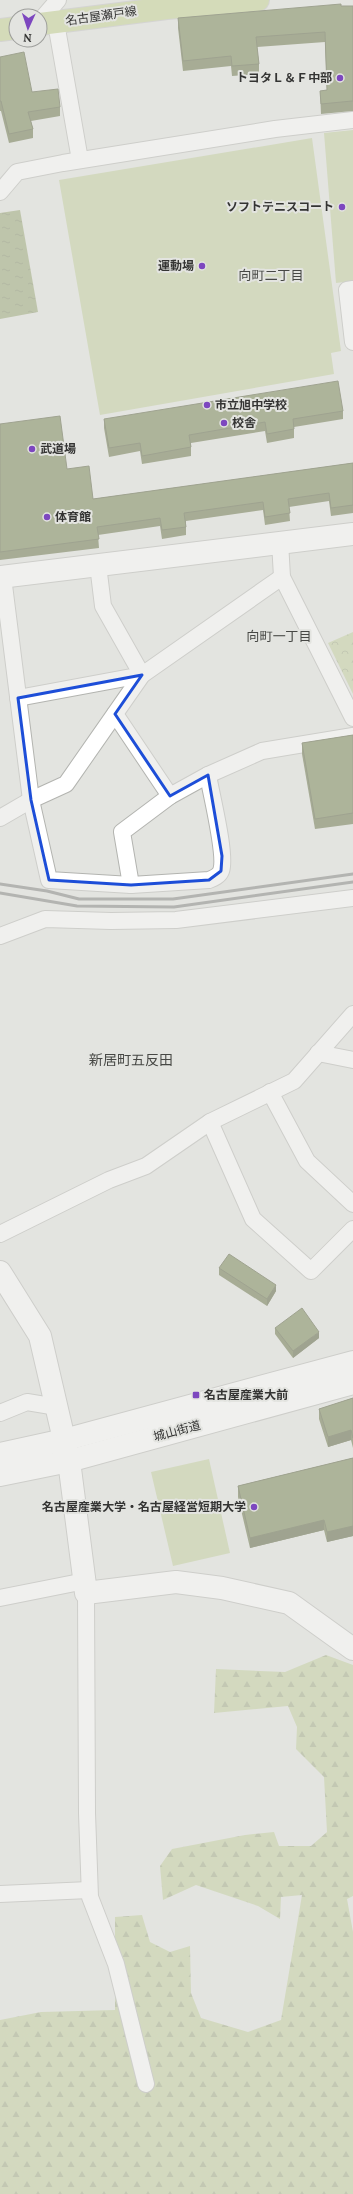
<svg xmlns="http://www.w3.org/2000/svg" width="353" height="2194" font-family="Lora,'Noto Sans JP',serif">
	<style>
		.green { fill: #becd98 }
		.forest { fill: url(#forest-firs) }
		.park { fill: url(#park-crowns) }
		.water { fill: url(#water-ripples) }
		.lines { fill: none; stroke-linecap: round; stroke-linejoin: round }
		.street-casing { stroke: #b3b4b0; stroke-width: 18 }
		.secondary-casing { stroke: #b3b4b0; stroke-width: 24 }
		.primary-casing { stroke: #c2c2c2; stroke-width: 24 }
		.street { stroke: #fff; stroke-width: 16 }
		.secondary { stroke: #fff; stroke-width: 22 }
		.primary { stroke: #c1d189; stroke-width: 22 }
		.rail { stroke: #797a78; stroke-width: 3 }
		.wall { fill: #5d693b }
		.shaded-wall { fill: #4c5530 }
		.building { fill: #6c7a45; stroke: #4c5530 }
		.marked { fill: none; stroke: #1d4ed8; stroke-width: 3; stroke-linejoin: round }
		.poi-dot { fill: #7d47bf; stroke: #e3e4e0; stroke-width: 1.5 }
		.labels { text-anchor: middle; stroke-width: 4; stroke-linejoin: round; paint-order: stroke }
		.street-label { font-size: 12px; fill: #343433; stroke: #e3e4e0 }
		.poi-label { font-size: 12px; font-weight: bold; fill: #343433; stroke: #e3e4e0; text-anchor: start }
		.neighbourhood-label { font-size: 13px; fill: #474845; stroke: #e3e4e0 }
		.quarter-label { font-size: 14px; fill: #474845; stroke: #e3e4e0 }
	</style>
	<defs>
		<pattern id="forest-firs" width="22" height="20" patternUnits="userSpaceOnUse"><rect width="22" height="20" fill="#becd98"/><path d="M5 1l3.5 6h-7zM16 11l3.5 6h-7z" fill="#9ba77d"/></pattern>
		<pattern id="park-crowns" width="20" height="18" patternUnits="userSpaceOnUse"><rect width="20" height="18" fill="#becd98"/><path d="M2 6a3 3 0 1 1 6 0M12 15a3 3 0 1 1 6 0" fill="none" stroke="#9ba77d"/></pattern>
		<pattern id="water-ripples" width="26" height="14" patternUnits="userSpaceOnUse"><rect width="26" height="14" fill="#91a06a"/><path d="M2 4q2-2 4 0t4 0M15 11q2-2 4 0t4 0" fill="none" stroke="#778358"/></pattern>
	</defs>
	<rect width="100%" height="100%" fill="#e3e4e0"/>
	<!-- green -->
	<g class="green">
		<polygon points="353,130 353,281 336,283 324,133"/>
		<polygon points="312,138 341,351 331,353 334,374 100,415 59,180"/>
		<polygon points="209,1459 230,1553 173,1566 151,1472"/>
	</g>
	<!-- forest -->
	<polygon class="forest" points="326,1655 353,1665 353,1896 347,1899 353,1932 353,2194 0,2194 0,2020 41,2012 115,2010 115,1917 142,1915 150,1942 170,1952 190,1946 191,1993 201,2018 248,2032 281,2020 302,1895 281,1897 280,1919 258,1906 196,1885 163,1900 160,1866 172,1849 245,1835 274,1832 279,1846 311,1846 327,1832 324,1777 296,1749 297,1727 288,1706 214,1713 216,1669 285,1672"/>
	<!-- park -->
	<polygon class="park" points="353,632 353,694 328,643"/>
	<!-- water -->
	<polygon class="water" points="20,210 38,312 0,319 0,213"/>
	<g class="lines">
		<defs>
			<g id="street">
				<polyline points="40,21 58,0"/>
				<polyline points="56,23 80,160"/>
				<polyline points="0,192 17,172 63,163 275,129 353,120"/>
				<polyline points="353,289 347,290 353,342"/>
				<polyline points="280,542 282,577 353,718"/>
				<path d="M3,577l28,223 18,80 82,5 78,-5c5,-2 10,-4 12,-9 6,-15 -10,-77 -13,-96"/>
				<polyline points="18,698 142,675 103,606 98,565"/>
				<polyline points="115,714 170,796"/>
				<polyline points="0,818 31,800 66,784 142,675 282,577"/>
				<polyline points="131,885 122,832 170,796 208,775 262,751 353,736"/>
				<polyline points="0,936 45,919 111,921 176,920 353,898"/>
				<polyline points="318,1053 353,1060"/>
				<polyline points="270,1092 307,1161 353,1204"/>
				<polyline points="210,1122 253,1219 311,1271 353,1229"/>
				<polyline points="0,1234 109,1180 146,1166 210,1122 294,1081 353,1014"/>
				<polyline points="0,1413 27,1402 57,1407"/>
				<polyline points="86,1593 87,1813 90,1897 116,1964 146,2084"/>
				<polyline points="0,1598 85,1581"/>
				<polyline points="0,1894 89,1890"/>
			</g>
			<g id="secondary">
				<polyline points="0,577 353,534"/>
				<polyline points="0,1272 40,1336 69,1461 86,1593 176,1582 222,1588 289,1603 353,1649"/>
				<polyline points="0,1454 64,1440 353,1362"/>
				<polyline points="0,1475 69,1461 353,1383"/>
			</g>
			<g id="primary">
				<polyline points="40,24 167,8 258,0"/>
				<polyline points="0,30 16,28"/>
			</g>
		</defs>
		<!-- street casing -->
		<use href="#street" class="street-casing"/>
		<!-- secondary casing -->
		<use href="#secondary" class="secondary-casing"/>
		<!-- primary casing -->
		<use href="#primary" class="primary-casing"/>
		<!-- street -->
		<use href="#street" class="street"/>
		<!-- secondary -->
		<use href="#secondary" class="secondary"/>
		<!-- primary -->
		<use href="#primary" class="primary"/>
		<!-- rail -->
		<g class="rail">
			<polyline points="0,884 47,891 79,899 173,899 353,874"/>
			<polyline points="0,893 77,906 174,907 353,882"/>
		</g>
	</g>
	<!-- wall -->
	<g class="wall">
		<polygon points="341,6 353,6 353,111 352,111 321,114 320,91 327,90 325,42 257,47 259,64 259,74 232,76 231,66 183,71 178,28 178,18"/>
		<polygon points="0,57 32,92 60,107 60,116 31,121 33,129 33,138 9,143 1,111 0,111"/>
		<polygon points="343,411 343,419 294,427 294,438 267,443 265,431 191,443 191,456 142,464 140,451 109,457 104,428 104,419"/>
		<polygon points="0,424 67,469 93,499 353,463 353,513 331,516 329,501 289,507 290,521 265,525 263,510 186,521 186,535 162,539 160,526 98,535 99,548 0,560"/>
		<polygon points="353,735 353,824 315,829 302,754 302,743"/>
		<polygon points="219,1268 276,1291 267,1306 219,1275"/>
		<polygon points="275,1328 319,1338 293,1358 275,1334"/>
		<polygon points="353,1398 353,1448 351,1440 328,1447 319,1419 319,1409"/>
		<polygon points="353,1458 353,1536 327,1542 324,1530 250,1548 238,1497 238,1486"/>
	</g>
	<!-- shaded-wall -->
	<g class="shaded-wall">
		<polygon points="276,1285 276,1291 267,1306 267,1299"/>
		<polygon points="319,1332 319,1338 293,1358 293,1351"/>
		<polygon points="351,1430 351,1440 328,1447 328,1437"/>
		<polygon points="324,1520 324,1530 250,1548 250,1538"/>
		<polygon points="353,1526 353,1536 327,1542 327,1532"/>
	</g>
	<!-- building -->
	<g class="building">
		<polygon points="341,4 341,6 353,6 353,101 352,101 321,104 320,91 327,90 325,32 256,37 259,64 232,66 231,56 183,61 178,18"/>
		<polygon points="24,52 32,92 58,89 60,107 28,112 33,129 9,134 1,101 0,101 0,57"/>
		<polygon points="338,381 343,411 293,419 294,429 267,434 265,422 189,435 191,447 142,456 140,443 109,448 104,419"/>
		<polygon points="60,416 67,469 89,466 93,499 353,463 353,505 331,508 329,493 288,499 290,513 265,517 263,502 184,513 186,527 162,530 160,518 97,527 99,539 0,552 0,424"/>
		<polygon points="353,735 353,813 315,819 302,743"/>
		<polygon points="229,1254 276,1285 267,1299 219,1268"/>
		<polygon points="302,1308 319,1332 293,1351 275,1328"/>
		<polygon points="353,1398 353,1438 351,1430 328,1437 319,1409"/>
		<polygon points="353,1458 353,1526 327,1532 324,1520 250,1538 238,1486"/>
	</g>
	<!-- marked area -->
	<path d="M0 0H353V2194H0ZM142,675l-27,39 55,82 38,-21 14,81 -1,15 -12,9 -78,5 -82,-5 -18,-80 -13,-102z" fill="#e3e4e0" fill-opacity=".55" fill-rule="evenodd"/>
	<path class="marked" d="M142,675l-27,39 55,82 38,-21 14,81 -1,15 -12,9 -78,5 -82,-5 -18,-80 -13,-102z"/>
	<!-- markers -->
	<g class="poi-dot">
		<circle cx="340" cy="78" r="4"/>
		<circle cx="342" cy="207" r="4"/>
		<circle cx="202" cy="266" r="4"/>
		<circle cx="207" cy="405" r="4"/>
		<circle cx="224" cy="423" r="4"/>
		<circle cx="32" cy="449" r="4"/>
		<circle cx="47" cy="517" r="4"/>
		<rect x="192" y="1391" width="8" height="8" rx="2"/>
		<circle cx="254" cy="1507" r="4"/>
	</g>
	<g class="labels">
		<!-- street labels -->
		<g class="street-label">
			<text transform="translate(101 16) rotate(-8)" y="4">名古屋瀬戸線</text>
			<text transform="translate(177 1431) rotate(-15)" y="4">城山街道</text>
		</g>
		<!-- poi labels -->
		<g class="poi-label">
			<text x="332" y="82" text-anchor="end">トヨタＬ＆Ｆ中部</text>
			<text x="334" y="211" text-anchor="end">ソフトテニスコート</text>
			<text x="194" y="270" text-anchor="end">運動場</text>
			<text x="215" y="409">市立旭中学校</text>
			<text x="232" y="427">校舎</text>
			<text x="40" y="453">武道場</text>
			<text x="55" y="521">体育館</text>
			<text x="204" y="1399">名古屋産業大前</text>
			<text x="246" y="1511" text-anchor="end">名古屋産業大学・名古屋経営短期大学</text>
		</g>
		<!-- neighbourhood labels -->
		<g class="neighbourhood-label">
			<text x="271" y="280">向町二丁目</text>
			<text x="279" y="641">向町一丁目</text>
		</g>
		<!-- quarter labels -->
		<g class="quarter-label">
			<text x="131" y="1065">新居町五反田</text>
		</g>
	</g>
	<!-- north arrow -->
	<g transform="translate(28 28) rotate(183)"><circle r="19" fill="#e3e4e0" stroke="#9d9e9b"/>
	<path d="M0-3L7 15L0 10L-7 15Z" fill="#7d47bf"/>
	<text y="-6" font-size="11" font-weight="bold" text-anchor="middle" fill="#343433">N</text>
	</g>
</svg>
